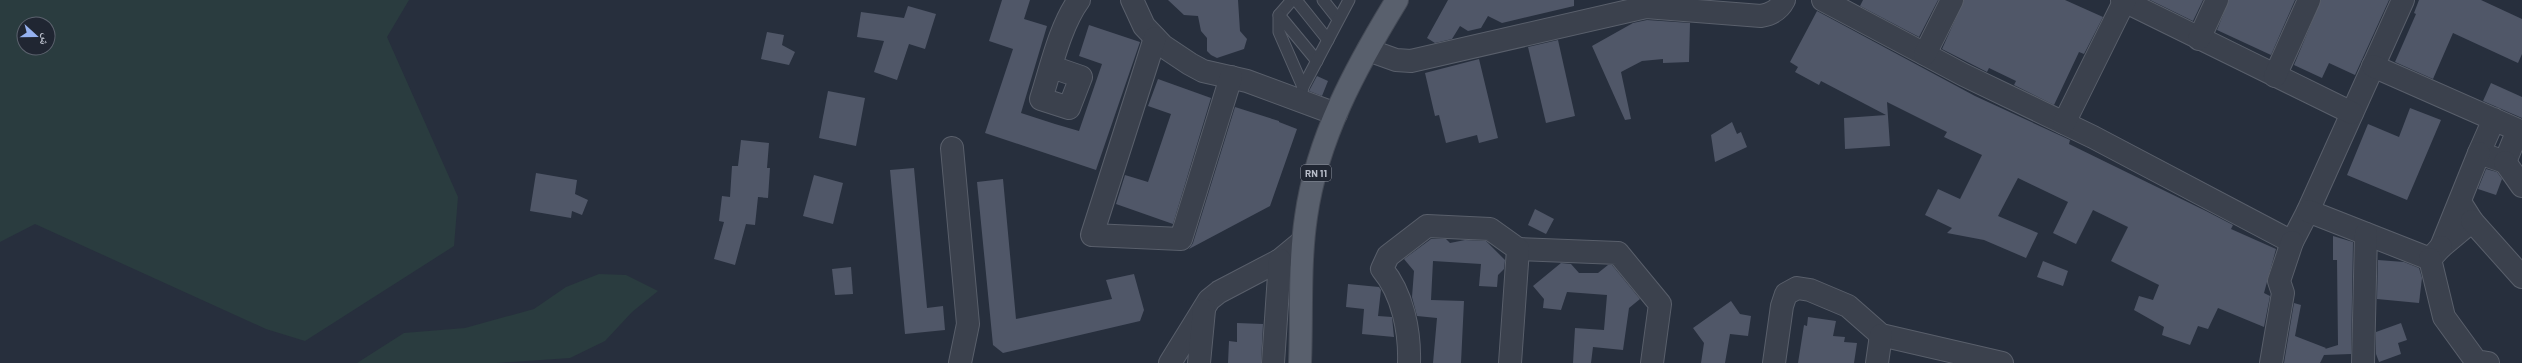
<svg xmlns="http://www.w3.org/2000/svg" width="2522" height="363" font-family="Barlow,'Noto Naskh Arabic',sans-serif">
	<style>
		.green { fill: #2a3c3f; fill-rule: evenodd }
		.building { fill: #505768 }
		.lines { fill: none; stroke-linecap: round; stroke-linejoin: round }
		.service-casing { stroke: #595f6b; stroke-width: 13 }
		.minor-casing { stroke: #595f6b; stroke-width: 24 }
		.primary-casing { stroke: #444a56; stroke-width: 24 }
		.service { stroke: #3b414d; stroke-width: 11 }
		.minor { stroke: #3b414d; stroke-width: 22 }
		.primary { stroke: #59606d; stroke-width: 22 }
		.labels { text-anchor: middle; stroke-width: 4; stroke-linejoin: round; paint-order: stroke }
		.shield { fill: #202632; stroke: #8a8f9b; stroke-width: 1 }
		.shield-label { font-size: 10px; font-weight: bold; fill: #b7bcc8 }
	</style>
	<rect width="100%" height="100%" fill="#272f3d"/>
	<!-- green -->
	<g class="green">
		<path d="M0,0h409l-22,37 71,160 -4,49 -149,95 -39,-12 -231,-105 -35,18zM24,24h24v24h-24z"/>
		<polygon points="599,274 626,275 658,291 632,312 605,341 570,358 497,363 357,363 404,333 465,328 534,309 566,287"/>
	</g>
	<!-- building -->
	<g class="building">
		<polygon points="1002,0 1030,0 1024,19 1047,26 1021,113 1055,124 1079,131 1102,64 1079,56 1089,25 1140,42 1096,170 985,133 1013,49 989,41"/>
		<polygon points="1168,0 1238,0 1240,31 1247,39 1244,49 1217,58 1211,55 1207,51 1207,38 1201,31 1198,16 1184,15"/>
		<polygon points="1448,0 1574,0 1574,6 1502,23 1488,16 1481,28 1468,31 1460,26 1452,39 1435,43 1427,38"/>
		<polygon points="1863,0 1938,0 1919,37 1860,6"/>
		<polygon points="1964,0 2065,0 2103,17 2084,54 2079,52 2054,105 2014,85 2016,81 1989,68 1987,72 1942,49"/>
		<polygon points="2150,0 2203,0 2193,21"/>
		<polygon points="2229,0 2295,0 2271,55 2217,30"/>
		<polygon points="2321,0 2389,0 2355,75 2329,63 2322,78 2294,65"/>
		<polygon points="2419,0 2481,0 2522,19 2522,54 2518,63 2453,33 2433,79 2395,62 2416,14 2414,13"/>
		<polygon points="908,6 936,14 925,49 909,44 897,80 874,72 884,41 857,37 861,12 904,18"/>
		<polygon points="1817,11 1975,96 2070,140 2069,144 2206,211 2233,225 2231,229 2276,249 2264,293 2270,296 2264,327 2218,308 2208,329 2198,326 2190,345 2162,335 2164,327 2134,310 2139,296 2153,300 2159,285 2111,261 2128,227 2093,210 2076,244 2053,233 2068,202 2018,178 1998,216 2038,233 2026,258 1984,240 1947,233 1952,228 1925,215 1938,189 1960,199 1982,155 1944,137 1947,132 1887,102 1890,146 1845,149 1844,118 1886,115 1821,81 1819,85 1795,72 1798,67 1790,62"/>
		<polygon points="1647,20 1690,23 1689,62 1663,63 1663,59 1642,61 1621,72 1631,119 1625,120 1592,46 1633,23"/>
		<polygon points="767,32 784,35 782,45 795,52 789,65 761,59"/>
		<polygon points="1558,40 1575,116 1546,123 1528,47"/>
		<polygon points="1479,59 1498,138 1479,143 1477,135 1446,143 1439,115 1435,116 1425,73"/>
		<polygon points="1317,76 1328,81 1322,96 1309,91"/>
		<polygon points="1158,79 1211,98 1173,224 1116,204 1125,175 1148,182 1171,114 1148,106"/>
		<polygon points="2491,83 2522,97 2522,118 2483,101"/>
		<polygon points="828,91 865,98 856,146 819,138"/>
		<polygon points="1235,107 1279,121 1279,122 1297,129 1270,206 1189,249 1193,243"/>
		<polygon points="2410,108 2441,120 2407,200 2347,175 2368,124 2399,137"/>
		<polygon points="1732,122 1737,134 1741,132 1747,147 1715,162 1711,135"/>
		<polygon points="741,140 769,143 767,168 770,168 768,198 758,197 755,225 746,224 735,265 714,259 724,222 719,221 722,196 730,197 732,166 738,166"/>
		<polygon points="914,168 927,308 943,306 945,330 905,334 890,170"/>
		<polygon points="2486,169 2497,172 2502,179 2496,195 2478,189"/>
		<polygon points="536,173 577,180 575,194 588,200 582,215 572,211 571,218 530,211"/>
		<polygon points="814,175 843,183 833,224 803,216"/>
		<polygon points="1003,179 1016,319 1112,299 1106,280 1134,274 1144,310 1140,321 1003,353 993,345 977,182"/>
		<polygon points="1535,209 1554,219 1546,234 1528,225"/>
		<polygon points="2333,236 2353,242 2351,354 2324,355 2320,363 2284,363 2294,303 2301,305 2295,336 2326,348 2325,349 2338,345 2337,260 2333,260"/>
		<polygon points="1431,239 1446,239 1450,243 1465,240 1486,241 1505,260 1504,269 1498,275 1497,287 1479,286 1481,264 1433,261 1431,300 1464,301 1461,363 1433,363 1437,318 1417,316 1412,297 1414,271 1404,259"/>
		<polygon points="2378,260 2404,262 2419,268 2422,278 2419,303 2377,299"/>
		<polygon points="2043,261 2068,271 2063,286 2037,277"/>
		<polygon points="1561,263 1571,264 1579,273 1598,273 1608,265 1612,265 1640,299 1629,308 1623,350 1593,347 1591,363 1573,363 1575,328 1604,330 1607,295 1567,292 1561,310 1543,308 1544,299 1533,286"/>
		<polygon points="851,267 853,294 835,295 832,269"/>
		<polygon points="1348,284 1379,287 1381,290 1378,316 1392,317 1394,337 1362,334 1364,309 1346,307"/>
		<polygon points="1731,301 1740,314 1751,316 1748,336 1730,334 1725,363 1701,363 1704,343 1693,328"/>
		<polygon points="1808,317 1836,321 1833,336 1845,337 1844,342 1857,343 1854,363 1798,363 1804,325 1807,326"/>
		<polygon points="1237,323 1263,324 1261,363 1228,363 1229,341 1237,342"/>
		<polygon points="2401,323 2407,340 2398,343 2401,354 2379,362 2376,354 2376,332"/>
	</g>
	<g class="lines">
		<defs>
			<g id="service">
				<polyline points="1292,0 1279,15 1279,32 1303,87 1300,102"/>
				<polyline points="1296,0 1328,40"/>
				<polyline points="1323,0 1338,19"/>
				<polyline points="1279,15 1317,61"/>
				<polyline points="1303,87 1349,0"/>
			</g>
			<g id="minor">
				<polyline points="1132,0 1144,26 1163,46 1190,64 1203,71 1247,81 1336,114"/>
				<polyline points="1823,0 1964,75 2093,137 2292,242 2308,211 2403,0"/>
				<polyline points="2122,0 2352,113"/>
				<polyline points="1155,38 1092,235 1181,239 1231,77"/>
				<polyline points="2199,39 2217,0"/>
				<path d="M1368,50l28,10 15,1 235,-54 115,9c11,-2 18,-6 23,-16"/>
				<polyline points="1925,54 1952,0"/>
				<polyline points="2373,66 2518,130 2505,162 2479,153 2494,119"/>
				<path d="M1052,67l29,10 -12,31 -28,-9c10,-31 19,-73 38,-99"/>
				<polyline points="2275,76 2309,0"/>
				<polyline points="2064,123 2125,0"/>
				<polyline points="952,148 968,324 960,363"/>
				<polyline points="2505,162 2522,186"/>
				<polyline points="2460,202 2472,221 2441,247 2479,153"/>
				<polyline points="2308,211 2430,259 2441,247"/>
				<polyline points="2472,221 2522,277"/>
				<polyline points="1518,249 1618,253 1660,304 1652,363"/>
				<polyline points="2430,259 2444,317 2476,361 2488,363"/>
				<polyline points="1170,363 1209,300 1219,292 1280,260 1303,241"/>
				<polyline points="1199,363 1204,310"/>
				<polyline points="1273,363 1280,260"/>
				<path d="M1409,363c1,-31 -6,-69 -27,-94l6,-13 39,-30 63,3 28,20 -8,114"/>
				<polyline points="1774,363 1782,306 1786,294 1797,288 1810,290 1848,306 1881,335 2002,363"/>
				<polyline points="1877,363 1881,335"/>
				<polyline points="2271,363 2283,293 2279,281 2292,242"/>
				<polyline points="2363,363 2366,234"/>
			</g>
			<path id="primary" d="M1300,363c2,-48 -1,-99 6,-146 11,-79 50,-150 91,-217"/>
		</defs>
		<!-- service casing -->
		<use href="#service" class="service-casing"/>
		<!-- minor casing -->
		<use href="#minor" class="minor-casing"/>
		<!-- primary casing -->
		<use href="#primary" class="primary-casing"/>
		<!-- service -->
		<use href="#service" class="service"/>
		<!-- minor -->
		<use href="#minor" class="minor"/>
		<!-- primary -->
		<use href="#primary" class="primary"/>
	</g>
	<g class="labels">
		<!-- shield labels -->
		<rect class="shield" x="1301" y="165" width="30" height="16" rx="3"/>
		<g class="shield-label">
			<text x="1316" y="177">RN 11</text>
		</g>
	</g>
	<!-- north arrow -->
	<g transform="translate(36 36) rotate(111)"><circle r="19" fill="#202632" stroke="#5c626e"/>
	<path d="M0-3L7 15L0 10L-7 15Z" fill="#95b1ef"/>
	<text y="-6" font-size="11" font-weight="bold" text-anchor="middle" fill="#b7bcc8">ش</text>
	</g>
</svg>
